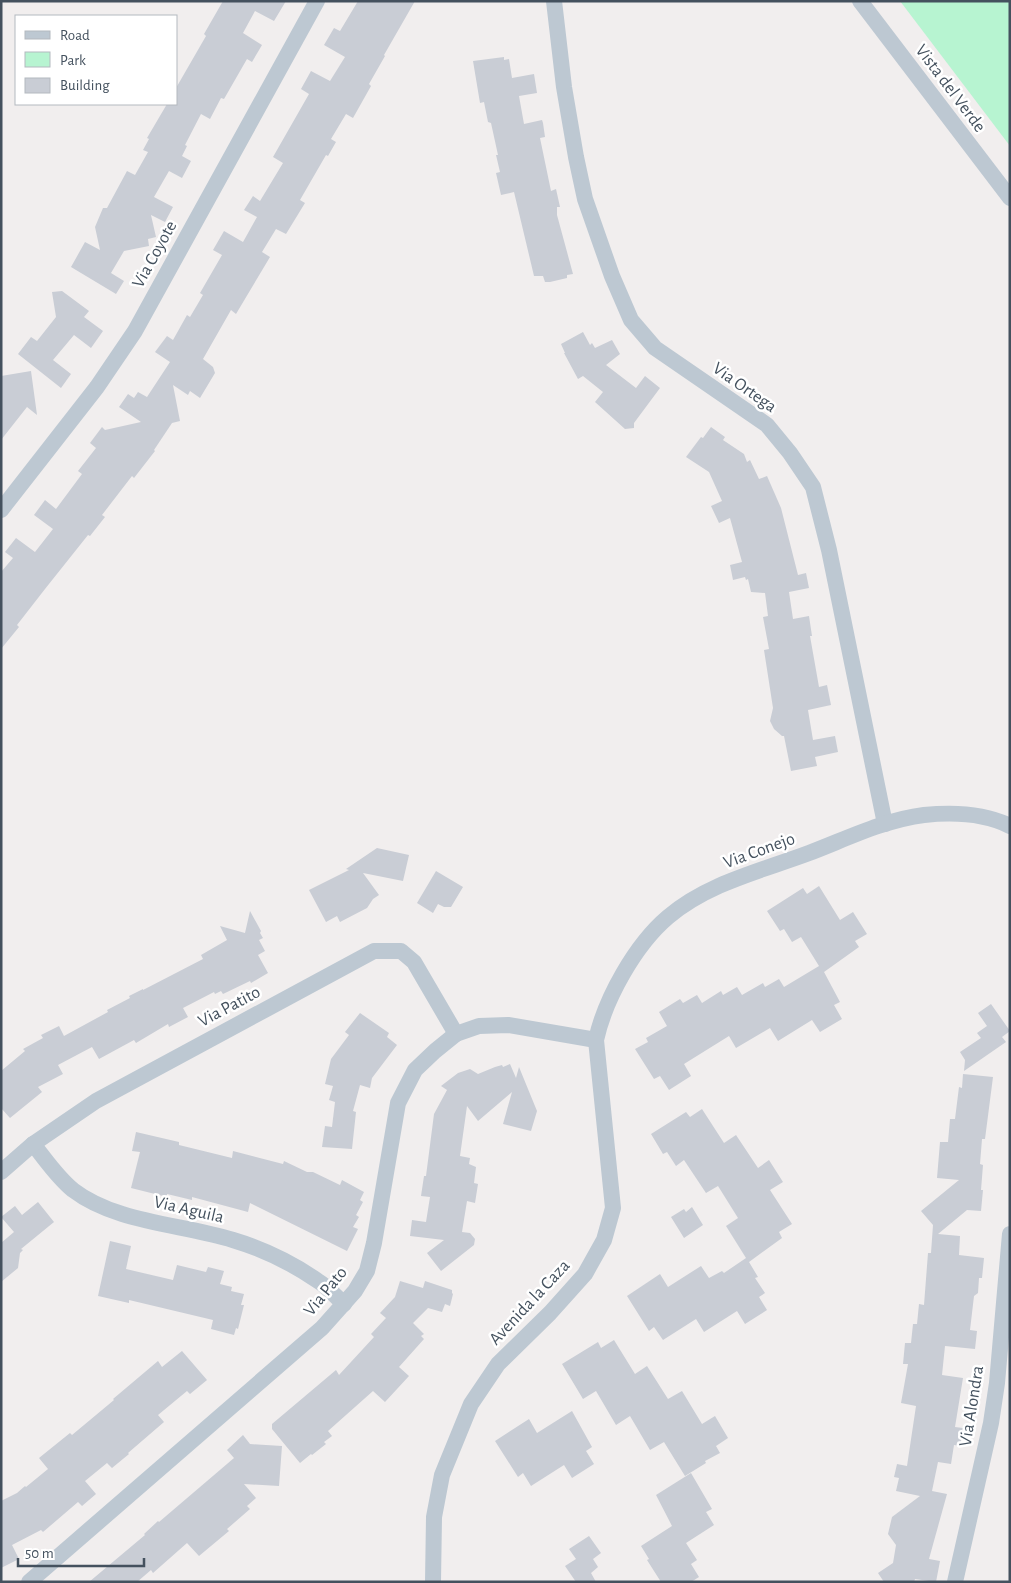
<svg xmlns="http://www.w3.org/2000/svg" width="1011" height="1583" font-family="'Alegreya Sans',sans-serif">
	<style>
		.green { fill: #b7f4d1 }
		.building { fill: #c9cdd5 }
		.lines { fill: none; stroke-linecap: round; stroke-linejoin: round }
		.minor { stroke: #bdc8d2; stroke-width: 16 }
		.labels { text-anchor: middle; stroke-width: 5; stroke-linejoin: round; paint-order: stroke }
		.street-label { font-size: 18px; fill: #44515e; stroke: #fff }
	</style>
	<rect width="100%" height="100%" fill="#f1eeee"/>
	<!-- green -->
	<polygon class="green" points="900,1 1010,1 1010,146"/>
	<!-- building -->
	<g class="building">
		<polygon points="223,1 286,1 274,21 255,11 243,33 262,45 252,62 247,59 224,99 221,98 210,119 201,114 185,145 187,146 182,156 191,161 182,178 169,171 154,197 173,207 165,222 151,215 156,237 148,239 149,246 124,251 111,273 124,281 116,294 71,267 85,242 100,250 95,227 103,208 107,208 127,171 135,175 148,152 143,150 149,139 147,138 167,104 176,104 176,88 206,36 204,34"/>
		<polygon points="358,1 415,1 384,55 385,56 369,84 371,86 353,118 346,114 331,139 336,142 328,156 326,155 300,200 305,203 286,234 276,229 262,252 270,257 236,314 231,310 203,359 213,367 215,373 200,398 190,391 188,395 173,385 180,421 172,423 154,450 155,451 134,478 132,476 102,515 105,517 90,536 88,535 45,589 17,625 19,627 1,649 1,572 13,558 5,552 16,538 35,552 53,529 34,515 45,500 56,509 82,474 78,471 96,448 90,443 102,427 105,430 141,422 119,407 128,394 134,398 138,392 147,397 170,362 155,352 167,336 173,340 187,315 190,317 203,295 200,293 222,255 213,250 224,231 243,242 257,217 244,210 253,196 260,201 283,163 273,157 309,94 301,89 311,71 330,81 345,57 324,45 334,28 340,31"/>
		<polygon points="504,57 504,60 509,59 512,78 534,74 537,93 519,96 524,124 542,120 543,123 545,137 540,138 551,191 556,189 560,207 557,207 557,215 573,274 567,275 567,278 550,282 545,282 543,276 534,276 514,192 501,195 496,173 500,172 496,155 498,155 491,123 488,122 484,102 480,103 473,61"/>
		<polygon points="62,291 89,311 84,317 103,331 91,348 74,335 53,360 71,374 61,388 18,354 31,337 37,341 56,317 52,292"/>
		<polygon points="583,332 590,345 592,343 595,348 612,340 620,354 606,365 636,388 645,376 660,388 634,423 634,428 625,429 595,402 603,392 583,376 578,379 564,353 565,353 561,344"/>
		<polygon points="31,371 37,415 27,407 1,440 1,376"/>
		<polygon points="711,427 725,437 723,440 744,454 747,462 750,460 759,479 767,476 781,508 798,575 806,573 809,588 789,592 793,619 809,616 812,636 810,636 819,687 827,685 831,705 808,710 813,740 835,736 838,752 815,757 817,766 791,771 784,736 782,736 774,729 770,721 773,708 764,650 769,649 763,617 768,616 765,593 751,592 748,579 746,580 745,577 733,580 730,565 742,562 730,518 719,523 711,506 722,501 709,472 686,457 701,437 703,438"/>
		<polygon points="377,848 409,855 403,881 363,873 379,895 373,899 367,908 340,922 337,916 326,922 309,890 349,870 346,869"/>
		<polygon points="436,871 463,887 451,907 444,907 438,904 433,913 417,903"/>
		<polygon points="819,886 840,920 853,912 867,934 855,941 859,947 824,972 840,1002 834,1005 842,1019 820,1032 812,1020 778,1041 770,1028 736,1048 729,1036 684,1064 691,1076 669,1090 660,1076 654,1079 635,1049 648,1042 646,1038 667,1026 659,1012 680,999 683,1003 697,995 702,1003 721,991 723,995 737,987 742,995 763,983 765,987 779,979 784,987 819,966 801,937 792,942 784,929 780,931 767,911 803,888 807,894"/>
		<polygon points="250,911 261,931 260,933 263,938 259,940 265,951 258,955 268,973 251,983 250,981 223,994 221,991 215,994 214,992 183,1008 188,1017 169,1027 168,1024 136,1043 134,1040 99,1059 92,1047 58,1065 63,1074 38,1087 42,1092 10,1118 1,1108 1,1071 25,1051 23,1049 43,1038 41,1035 59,1026 64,1036 108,1012 107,1010 130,998 129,996 143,989 143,990 203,959 201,955 227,940 220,926 245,933"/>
		<polygon points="991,1004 1010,1031 1002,1037 1006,1042 964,1071 965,1060 960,1052 981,1038 977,1033 987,1026 978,1013"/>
		<polygon points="360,1013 389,1033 387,1037 397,1045 372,1078 370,1088 360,1085 353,1111 356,1112 352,1149 322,1147 325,1126 332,1127 335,1102 329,1100 333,1086 325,1084 331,1059 349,1035 345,1032"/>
		<polygon points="510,1064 516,1078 519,1067 537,1111 531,1131 503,1124 512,1092 478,1121 467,1106 460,1156 470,1158 469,1164 476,1167 474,1183 478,1184 475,1203 467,1201 462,1232 470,1233 475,1239 474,1245 441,1271 427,1253 444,1240 410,1236 412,1220 426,1222 430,1197 421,1196 424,1176 426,1176 434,1114 447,1090 441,1086 458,1073 470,1069 478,1074 495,1067 502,1065 503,1067"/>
		<polygon points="963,1074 993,1077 985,1139 982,1139 980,1164 983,1165 981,1190 983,1190 981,1211 967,1210 938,1234 960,1236 959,1255 984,1258 982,1278 979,1278 978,1293 974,1296 970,1330 977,1331 975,1349 945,1346 942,1375 963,1378 955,1427 963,1428 960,1446 954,1445 951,1464 938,1462 932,1491 947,1494 929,1559 940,1561 936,1582 915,1579 914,1582 884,1582 878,1573 893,1563 896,1545 888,1534 892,1517 920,1496 896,1491 899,1478 894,1477 897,1464 907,1466 916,1406 901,1403 908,1364 903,1364 905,1343 911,1343 913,1324 917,1324 919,1304 924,1305 928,1253 931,1253 933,1225 921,1211 959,1180 937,1178 940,1142 948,1142 950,1119 955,1119 959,1087 962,1088"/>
		<polygon points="702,1109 724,1143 736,1135 758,1168 769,1160 783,1182 770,1190 792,1224 779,1232 782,1238 749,1262 758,1277 755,1278 765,1293 759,1297 767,1310 745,1324 737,1311 704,1332 696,1319 663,1340 654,1327 649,1331 627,1296 660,1274 668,1287 701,1266 709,1278 722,1271 724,1273 746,1258 726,1226 738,1218 718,1186 706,1193 684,1160 676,1166 667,1152 663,1154 651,1134 686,1112 690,1117"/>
		<polygon points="136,1132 179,1142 179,1145 232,1158 233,1151 283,1164 284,1161 307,1172 313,1172 340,1185 342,1180 364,1192 360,1200 363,1202 356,1215 359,1217 353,1227 358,1229 347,1251 250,1203 248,1212 192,1197 192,1200 167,1194 167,1197 131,1188 140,1152 132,1151"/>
		<polygon points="38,1202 54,1222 21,1249 23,1250 20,1253 18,1268 1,1282 1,1243 14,1232 1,1217 15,1206 22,1215"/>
		<polygon points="692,1207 703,1225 684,1238 671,1217 684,1209 686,1212"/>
		<polygon points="110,1241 131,1246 126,1269 173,1280 177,1265 206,1272 208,1267 224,1271 220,1284 232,1287 231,1291 244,1294 241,1305 244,1305 238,1329 236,1328 234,1335 211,1329 213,1320 129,1300 129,1303 98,1296"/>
		<polygon points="400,1281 423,1288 425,1281 452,1290 452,1293 453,1294 450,1306 445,1304 442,1312 428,1308 413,1323 424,1334 421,1336 424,1339 399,1367 409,1376 385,1402 373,1391 328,1431 332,1436 324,1442 326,1444 312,1455 311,1454 300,1463 272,1429 272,1424 336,1370 339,1375 374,1337 371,1334 386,1318 380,1313 395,1297"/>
		<polygon points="614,1340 635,1374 647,1366 668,1399 682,1391 702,1424 715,1416 728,1438 716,1446 720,1453 705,1461 706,1463 685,1476 664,1442 650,1450 630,1416 616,1425 596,1391 583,1399 562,1364 598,1342 601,1348"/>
		<polygon points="182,1351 207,1380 190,1394 187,1391 158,1415 164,1422 128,1453 129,1454 112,1468 107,1463 85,1481 96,1494 82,1506 78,1502 43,1532 41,1530 12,1545 19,1559 1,1568 1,1501 17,1493 25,1486 26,1487 48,1469 39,1458 70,1433 72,1435 114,1400 113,1399 158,1361 162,1367"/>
		<polygon points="572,1411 592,1447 586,1451 594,1464 572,1478 564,1465 531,1486 523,1473 518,1477 495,1441 529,1419 537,1433"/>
		<polygon points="243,1435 250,1444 282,1446 279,1486 244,1484 256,1498 247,1506 250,1509 227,1529 229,1531 199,1556 187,1543 153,1573 151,1570 137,1582 89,1582 145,1535 144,1534 158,1521 159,1522 234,1458 227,1450"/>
		<polygon points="691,1473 712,1509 706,1512 714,1525 686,1543 697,1560 691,1564 699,1577 691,1582 661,1582 647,1560 649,1559 641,1546 672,1526 656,1495"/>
		<polygon points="589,1536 601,1553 593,1559 598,1567 591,1573 596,1582 576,1582 565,1566 576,1559 569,1549"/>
	</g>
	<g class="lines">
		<!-- minor -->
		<g class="minor">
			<polyline points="554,1 564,87 576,157 585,199 612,276 631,320 655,348 767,425 790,453 813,487 829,550 885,824"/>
			<polyline points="860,1 1010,198"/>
			<polyline points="1,510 97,387 135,331 317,1"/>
			<path d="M33,1144c13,16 24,33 40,46 43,33 109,34 160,50 30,9 59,23 85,41 10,6 18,16 26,23"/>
			<polyline points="1,1172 33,1144 96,1101 374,951 401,951 414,962 456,1034"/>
			<polyline points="29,1582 322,1328 355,1291 367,1271 374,1243 398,1103 415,1070 435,1051 456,1034 479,1026 508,1025 596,1040"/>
			<path d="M433,1582l1,-65 8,-42 29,-71 27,-40 52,-51 35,-39 19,-34 9,-32 -17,-168c9,-41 39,-95 72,-123 40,-34 93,-46 141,-64 37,-14 75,-33 115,-38 29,-3 60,-2 86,11"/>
			<polyline points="955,1582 991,1423 997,1383 1010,1234"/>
		</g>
	</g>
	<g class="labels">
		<!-- street labels -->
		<g class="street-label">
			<text transform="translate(951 88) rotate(53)" y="6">Vista del Verde</text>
			<text transform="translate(154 254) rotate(-61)" y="6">Via Coyote</text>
			<text transform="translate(745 387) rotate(35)" y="6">Via Ortega</text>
			<text transform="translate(759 850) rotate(-20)" y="6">Via Conejo</text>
			<text transform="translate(229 1006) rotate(-28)" y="6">Via Patito</text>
			<text transform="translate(189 1209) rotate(13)" y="6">Via Aguila</text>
			<text transform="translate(325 1291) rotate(-51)" y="6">Via Pato</text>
			<text transform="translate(529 1302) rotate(-47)" y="6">Avenida la Caza</text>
			<text transform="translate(971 1406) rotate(-81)" y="6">Via Alondra</text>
		</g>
	</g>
	<!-- border -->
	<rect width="1011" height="1583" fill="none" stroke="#44515e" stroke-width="5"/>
	<!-- legend -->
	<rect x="15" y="15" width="162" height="90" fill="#ffffff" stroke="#b4b9bf"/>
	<rect x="25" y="31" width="25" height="8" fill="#bdc8d2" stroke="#b4b9bf"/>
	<text x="60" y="40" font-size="15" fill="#44515e">Road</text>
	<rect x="25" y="52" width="25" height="15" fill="#b7f4d1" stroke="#b4b9bf"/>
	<text x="60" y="65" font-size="15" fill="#44515e">Park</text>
	<rect x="25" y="78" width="25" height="15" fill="#c9cdd5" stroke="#b4b9bf"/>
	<text x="60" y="90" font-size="15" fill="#44515e">Building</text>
	<!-- scale -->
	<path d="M18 1558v8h126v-8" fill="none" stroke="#44515e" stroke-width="2.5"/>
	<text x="25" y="1558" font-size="15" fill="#44515e" stroke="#ffffff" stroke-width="4" paint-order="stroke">50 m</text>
</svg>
